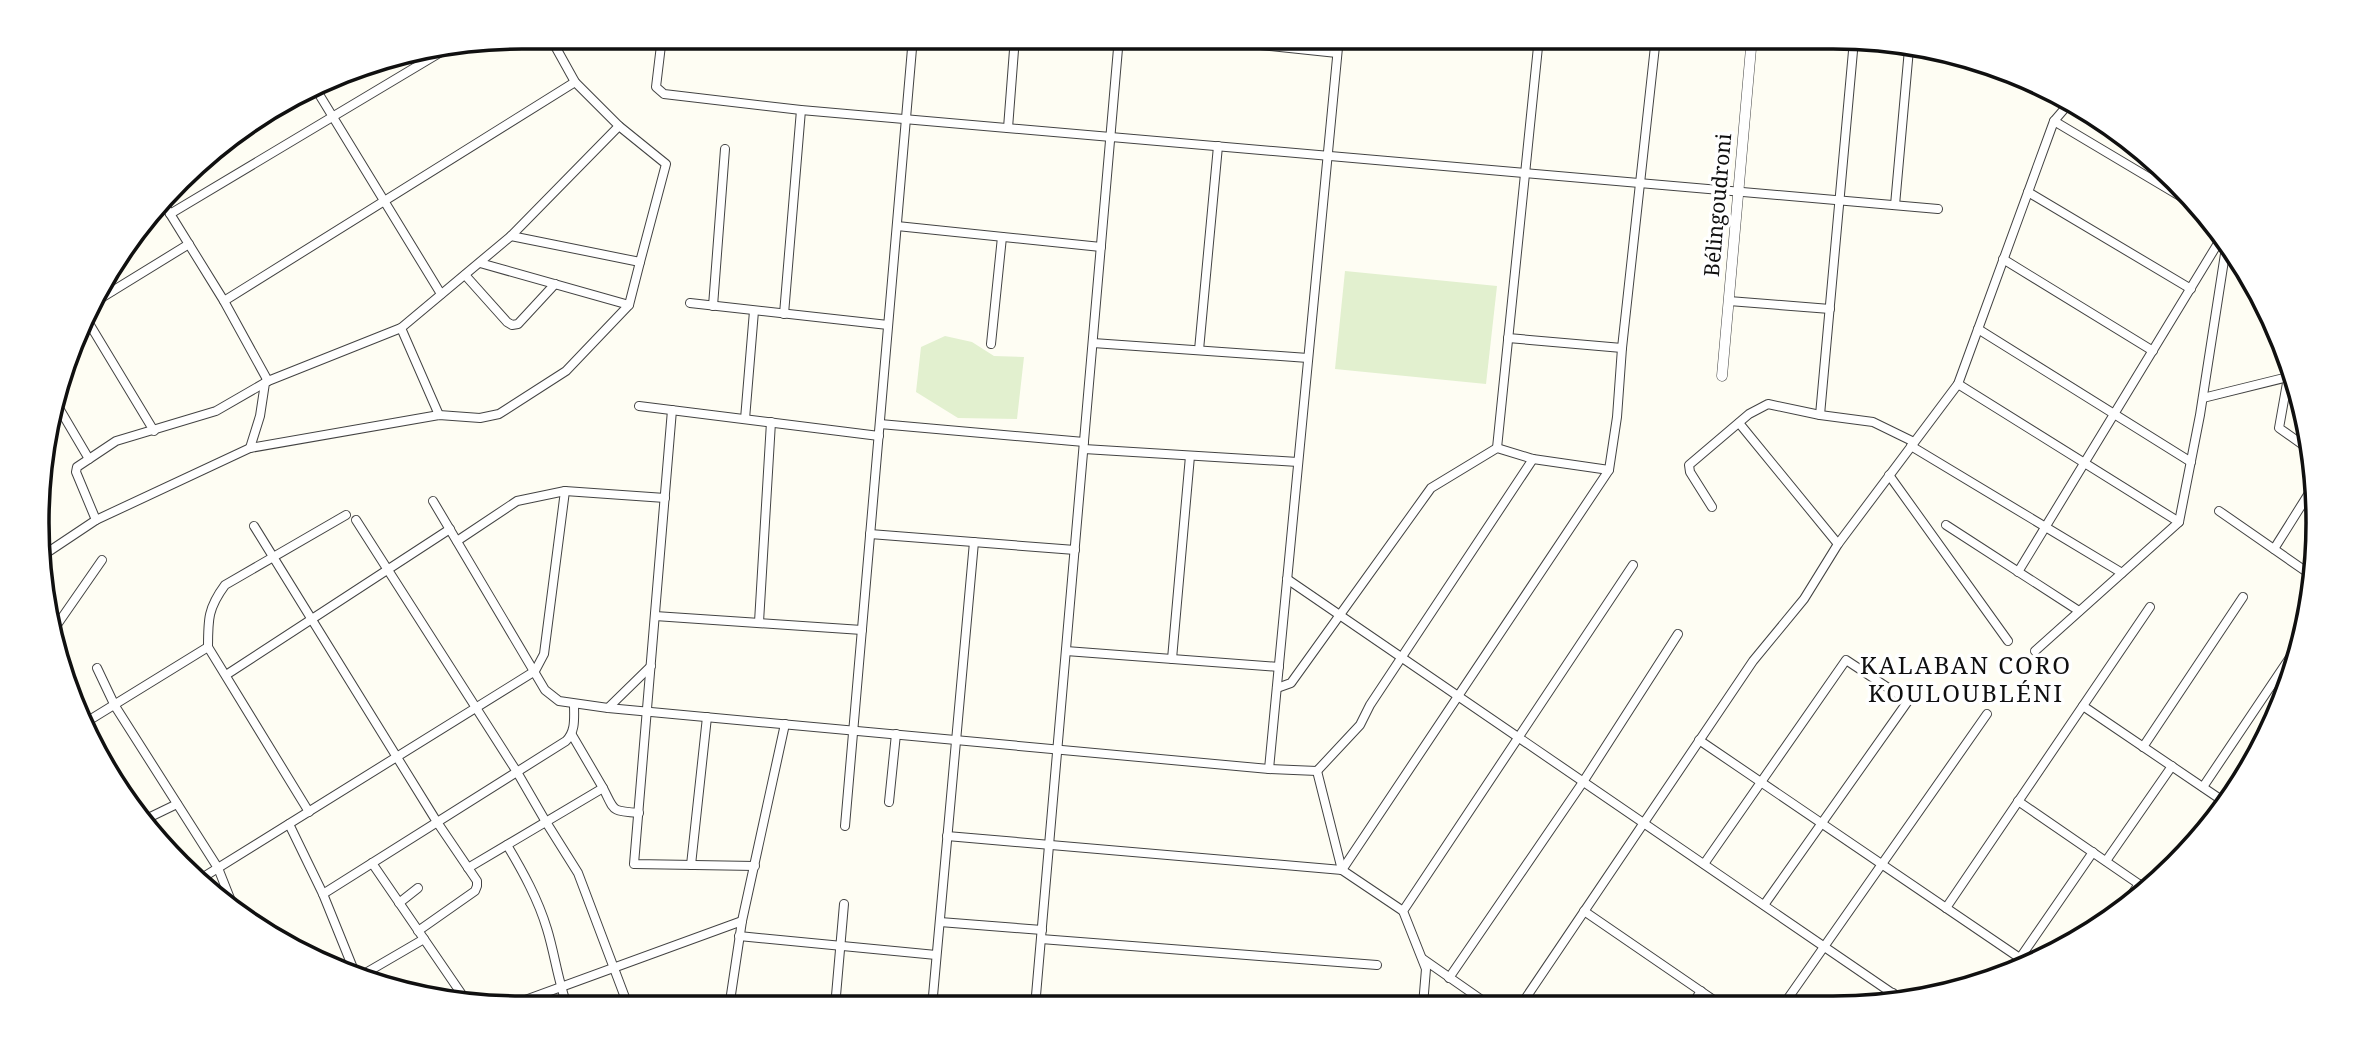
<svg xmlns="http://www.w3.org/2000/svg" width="2355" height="1045" font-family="'Noto Serif',serif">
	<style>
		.pitch { fill: #e2f0cf }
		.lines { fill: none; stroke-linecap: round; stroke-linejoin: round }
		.minor-casing { stroke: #434343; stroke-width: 10 }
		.tertiary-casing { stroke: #434343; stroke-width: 11 }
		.minor { stroke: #fff; stroke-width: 8 }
		.tertiary { stroke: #fff; stroke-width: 10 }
		.labels { text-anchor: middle; stroke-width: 7; stroke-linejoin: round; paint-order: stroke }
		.street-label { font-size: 21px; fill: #101010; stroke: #fff }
		.quarter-label { font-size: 24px; letter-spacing: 2px; fill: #101010; stroke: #fff }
		.rim { fill: none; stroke: #101010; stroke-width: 3.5 }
	</style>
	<rect width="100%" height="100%" fill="#fefdf3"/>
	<!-- pitch -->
	<g class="pitch">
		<polygon points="1345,271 1497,286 1486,384 1335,369"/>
		<polygon points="945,336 972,342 994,356 1024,357 1017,419 958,418 916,392 921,347"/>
	</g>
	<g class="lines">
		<defs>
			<g id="minor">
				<polyline points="662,37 656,87 664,94 801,110 1938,209"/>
				<polyline points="1185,37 1337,53"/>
				<polyline points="314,86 441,294"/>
				<polyline points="2054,121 2200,208"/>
				<polyline points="1008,128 1015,37"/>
				<polyline points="2164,186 2170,176"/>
				<polyline points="2028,192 2191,289"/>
				<polyline points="164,204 224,301 268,381"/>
				<polyline points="1895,205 1909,49"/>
				<polyline points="170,214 446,49"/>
				<polyline points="897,226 1101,247"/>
				<polyline points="511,236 640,262 666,164 619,126 575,82 550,37"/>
				<polyline points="2003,259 2153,351"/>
				<polyline points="480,263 629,305"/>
				<polyline points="465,275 507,322 512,325 518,324 555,284"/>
				<polyline points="104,277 112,291"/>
				<polyline points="224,301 575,82"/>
				<polyline points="1729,301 1830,309"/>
				<polyline points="93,303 189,244"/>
				<polyline points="690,303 888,325"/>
				<polyline points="713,306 725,149"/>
				<polyline points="784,314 801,110"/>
				<polyline points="87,320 154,431"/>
				<polyline points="401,328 439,415"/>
				<polyline points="1978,329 2191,462"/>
				<polyline points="1508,338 1622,348"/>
				<polyline points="1093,343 1308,358"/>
				<polyline points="991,344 1002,237"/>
				<polyline points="1199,350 1218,146"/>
				<polyline points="2290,366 2279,428 2310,450"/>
				<polyline points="1958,384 2179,522"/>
				<polyline points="2203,398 2288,377"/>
				<polyline points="56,403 89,459"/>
				<polyline points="639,406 879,436"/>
				<polyline points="672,410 634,864 755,866"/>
				<polyline points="1820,415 1854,40"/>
				<polyline points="745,419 754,311"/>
				<polyline points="1739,423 1838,544"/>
				<polyline points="880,424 1084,442"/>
				<polyline points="1911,446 2122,573"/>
				<polyline points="250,448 260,416 265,383"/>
				<polyline points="1497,448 1539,37"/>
				<polyline points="1084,449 1298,462"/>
				<polyline points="1889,475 2008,641"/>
				<polyline points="433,501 545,690 559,701 608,708 1269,769 1317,771 1360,725 1370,705 1533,459"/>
				<polyline points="1712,507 1690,472 1689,465 1749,414 1768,404 1820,415 1873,422 1914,442"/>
				<polyline points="2219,511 2314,577"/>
				<polyline points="96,520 76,472 77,467 116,441 216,411 268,381 401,328 511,236 619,126"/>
				<polyline points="356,520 517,772 546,822 578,873 629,1008"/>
				<polyline points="1946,525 2079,611"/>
				<polyline points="254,526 437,822 477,881 477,886 475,891 418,931"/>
				<polyline points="870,534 1075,550"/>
				<polyline points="457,541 517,501 565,491 665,498"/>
				<polyline points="2274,549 2316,482"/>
				<polyline points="42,556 96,520 250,448 439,415 480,418 499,414 566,371 629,305 640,262"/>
				<polyline points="2018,572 2223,235"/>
				<polyline points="1287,579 1905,1002"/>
				<polyline points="655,616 862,630"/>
				<polyline points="759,622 771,422"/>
				<polyline points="52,632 102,560"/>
				<polyline points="1066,651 1279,667"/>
				<polyline points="2035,651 2179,522 2200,415 2227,241"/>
				<polyline points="1172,659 1190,456"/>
				<polyline points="97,668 115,706 218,868 235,911"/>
				<polyline points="226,675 450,529"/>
				<polyline points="1277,688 1291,683 1431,488 1497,448 1533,459 1609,470"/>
				<polyline points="2083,706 2226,803"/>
				<polyline points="608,708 651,666"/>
				<polyline points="83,724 208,647"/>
				<polyline points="572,735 603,788"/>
				<polyline points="1699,740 2030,965"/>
				<polyline points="2143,747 2243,597"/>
				<polyline points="1269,769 1339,37"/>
				<polyline points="1317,771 1342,870"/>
				<polyline points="2203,787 2301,641"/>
				<polyline points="2018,801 2146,889"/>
				<polyline points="889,802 896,734"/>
				<path d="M309,812l-101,-165c0,-28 0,-39 17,-62l121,-70"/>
				<polyline points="146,819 177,804"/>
				<polyline points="289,824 323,894 357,978 424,939"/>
				<polyline points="845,826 913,37"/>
				<polyline points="947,836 1342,870 1403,911"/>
				<path d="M507,845c16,27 31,54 40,84 8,26 11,53 21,79"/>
				<polyline points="2106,861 2172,766"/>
				<polyline points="372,863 465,999"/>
				<polyline points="1704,864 1846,660 1908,701 1764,905"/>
				<polyline points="691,865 707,717"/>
				<path d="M468,868l135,-80c12,23 7,23 36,25"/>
				<polyline points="1342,870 1609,470 1617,417 1622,348 1656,37"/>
				<polyline points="197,881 535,671 544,654 565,491"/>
				<path d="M323,894l243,-153c10,-10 8,-23 8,-37"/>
				<polyline points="399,903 418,888"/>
				<polyline points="1946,908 2150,607"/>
				<polyline points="1584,911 1721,1005"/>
				<polyline points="2119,913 2139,884"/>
				<polyline points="940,922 1042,930"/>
				<polyline points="739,936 936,955"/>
				<polyline points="1041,939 1377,965"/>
				<polyline points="2020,958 2093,852"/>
				<polyline points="1423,959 1489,1005"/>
				<polyline points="1449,978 1583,782 1678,634"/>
				<polyline points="1784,1004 1987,714"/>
				<polyline points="1886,1004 1893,993"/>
				<polyline points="1423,1005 1426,969 1403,911 1633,565"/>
				<polyline points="1521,1005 1753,661 1804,599 1838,544 1958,384 2054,121 2066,107 2077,103"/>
				<polyline points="1692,1005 1701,991"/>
				<polyline points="509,1006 742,921"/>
				<polyline points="835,1007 844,904"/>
				<polyline points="932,1007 974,542"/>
				<polyline points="1035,1007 1119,37"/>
				<polyline points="729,1008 742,921 785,724"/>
			</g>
			<polyline id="tertiary" points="1722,376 1752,37"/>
		</defs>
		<!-- minor casing -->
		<use href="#minor" class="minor-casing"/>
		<!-- tertiary casing -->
		<use href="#tertiary" class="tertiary-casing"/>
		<!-- minor -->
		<use href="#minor" class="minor"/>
		<!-- tertiary -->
		<use href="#tertiary" class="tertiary"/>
	</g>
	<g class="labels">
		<!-- street labels -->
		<g class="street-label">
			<text transform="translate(1718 205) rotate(-85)" y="7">Bélingoudroni</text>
		</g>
		<!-- quarter labels -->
		<g class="quarter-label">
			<text x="1966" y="674">KALABAN CORO<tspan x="1966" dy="28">KOULOUBLÉNI</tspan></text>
		</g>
	</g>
	<!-- crop -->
	<path d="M0 0H2355V1045H0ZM522 49H1833A473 473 0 0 1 2306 522V523A473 473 0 0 1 1833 996H522A473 473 0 0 1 49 523V522A473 473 0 0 1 522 49Z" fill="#fff" fill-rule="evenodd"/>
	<path class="rim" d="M522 49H1833A473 473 0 0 1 2306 522V523A473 473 0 0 1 1833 996H522A473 473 0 0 1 49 523V522A473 473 0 0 1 522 49Z"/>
</svg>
